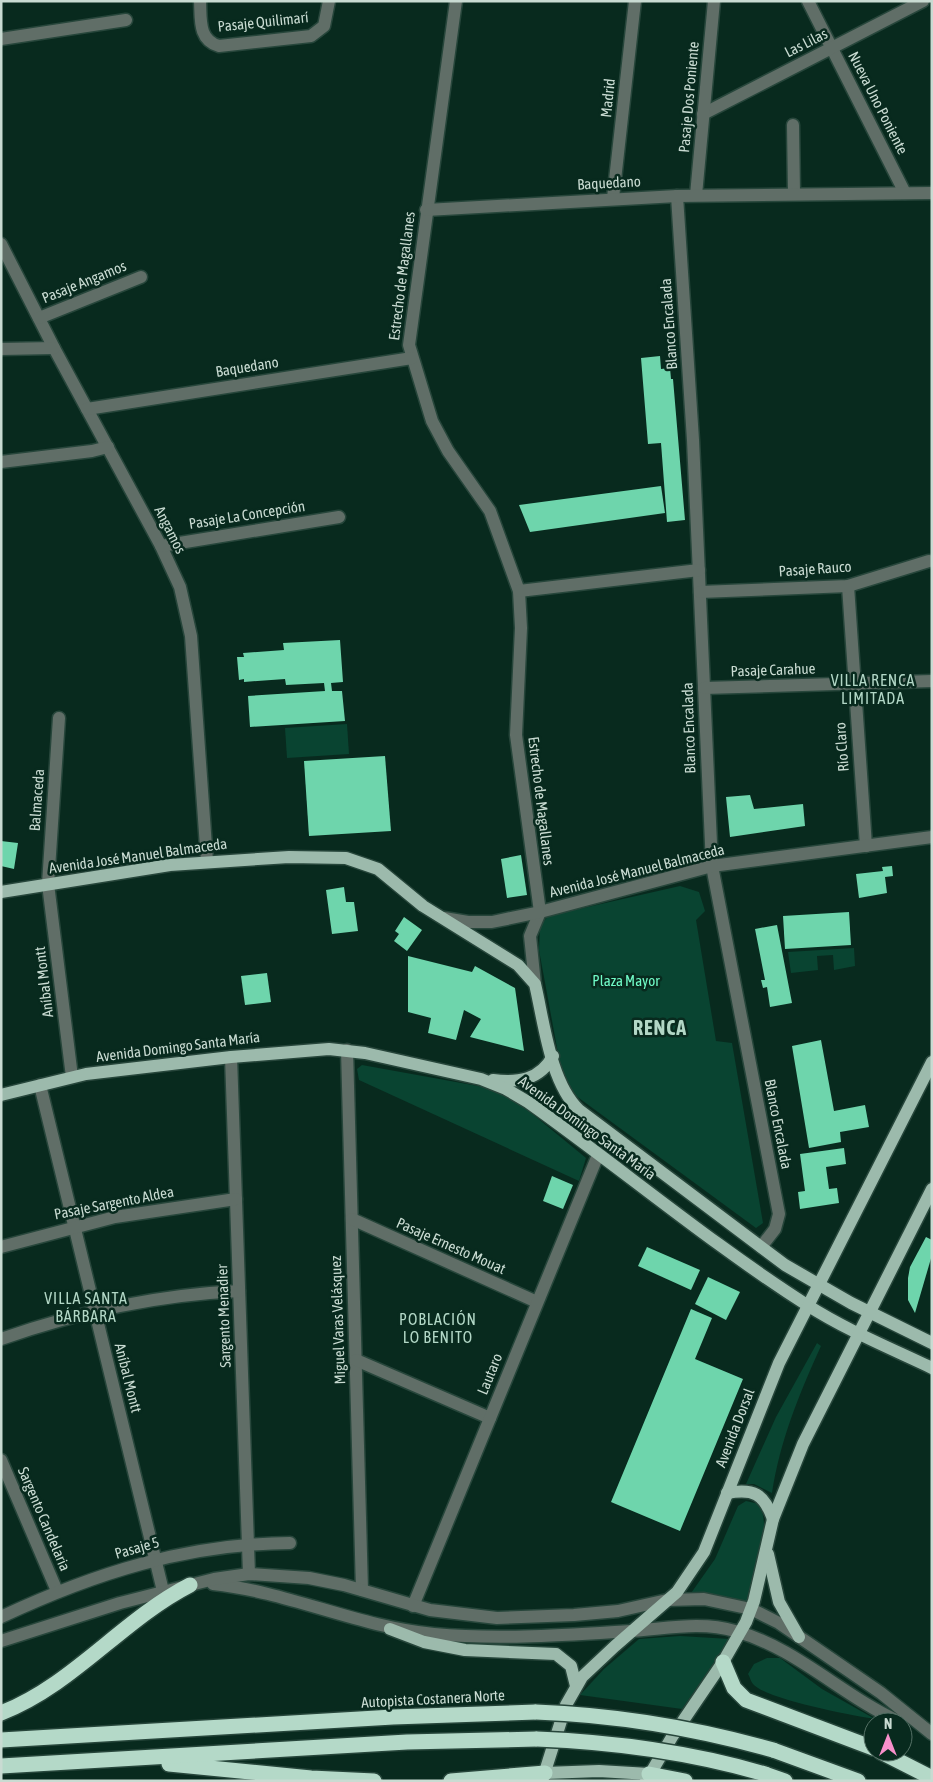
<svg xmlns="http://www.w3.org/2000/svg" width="933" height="1782" font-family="'Asap Condensed',sans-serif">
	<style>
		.green { fill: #094431 }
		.building { fill: #6ed5ac }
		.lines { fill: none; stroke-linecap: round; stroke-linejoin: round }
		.minor-casing { stroke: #27463b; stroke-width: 15 }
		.major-casing { stroke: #27463b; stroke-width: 15 }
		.highway-casing { stroke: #27463b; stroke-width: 18 }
		.minor { stroke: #606e67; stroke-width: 12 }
		.major { stroke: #9cbaac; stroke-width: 12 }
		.highway { stroke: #b4d9c8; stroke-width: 15 }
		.highway-bridge-casing { stroke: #27463b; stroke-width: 18; stroke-linecap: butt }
		.highway-bridge { stroke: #b4d9c8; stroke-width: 15 }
		.labels { text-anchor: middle; stroke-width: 5; stroke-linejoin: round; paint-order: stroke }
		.street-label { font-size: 15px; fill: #c9dbd2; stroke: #082a1e }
		.park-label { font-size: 15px; fill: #70fbc7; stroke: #082a1e }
		.neighbourhood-label { font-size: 16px; letter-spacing: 1px; fill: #b2d7c6; stroke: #082a1e }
		.district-label { font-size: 20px; font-weight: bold; letter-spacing: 1px; fill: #b2d7c6; stroke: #082a1e }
	</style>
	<rect width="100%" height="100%" fill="#082a1e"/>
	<!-- green -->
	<g class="green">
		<polygon points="347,724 349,754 287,758 285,728"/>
		<polygon points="680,886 699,892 705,911 696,920 716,1041 732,1043 763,1223 756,1228 568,1090 560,1064 539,950 540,926 548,916"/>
		<polygon points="854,948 855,966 834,970 833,955 817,956 818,970 791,973 788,952"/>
		<polygon points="362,1065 489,1088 513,1098 586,1158 579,1181 359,1080 357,1069"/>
		<path d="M817,1343l4,3c-22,48 -41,95 -49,147l-18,-9h-8l30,-67z"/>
		<path d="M746,1501l13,3c14,25 -5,73 -13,100l-57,-8 26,-37 23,-53z"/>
		<polygon points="680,1636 730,1639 682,1709 580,1695 604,1669 639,1639"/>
		<path d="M767,1658h13l42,31 53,30c-21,-3 -110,-20 -122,-35 -2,-2 -3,-7 -5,-10l6,-10z"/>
	</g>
	<!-- building -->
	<g class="building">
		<polygon points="660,356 661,369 670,368 671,379 673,379 685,520 667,522 661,443 648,444 641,358"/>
		<polygon points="661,486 665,513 530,532 519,505"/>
		<polygon points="340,640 343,682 331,683 332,691 342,691 345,721 250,727 248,696 325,691 324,683 286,685 285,679 244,682 244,679 239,680 237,657 244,657 243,653 284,650 283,643"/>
		<polygon points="385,756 391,831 309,836 304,761"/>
		<polygon points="750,795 754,809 803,804 805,826 730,837 726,797"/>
		<polygon points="1,841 18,843 14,869 1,866"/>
		<polygon points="521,855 527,895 507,898 501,859"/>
		<polygon points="892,866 893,876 885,877 887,893 859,898 856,874 883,871 882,867"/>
		<polygon points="344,887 346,902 354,902 358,931 332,934 326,890"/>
		<polygon points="849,912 851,945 785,949 783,916"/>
		<polygon points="404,917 422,930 407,951 394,941 399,934 395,931"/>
		<polygon points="777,925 792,1003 770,1007 767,987 763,988 761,980 765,980 755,929"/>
		<polygon points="408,956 472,972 475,966 515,988 524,1051 470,1037 481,1019 464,1010 456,1040 428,1033 431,1018 408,1012"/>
		<polygon points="267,973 271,1002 245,1005 241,976"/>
		<polygon points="821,1040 834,1111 865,1105 869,1127 840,1132 841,1142 809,1148 792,1046"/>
		<polygon points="844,1148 846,1164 826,1167 829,1189 837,1188 839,1203 800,1209 798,1192 805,1191 800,1154"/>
		<polygon points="552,1176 573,1185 563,1209 543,1201"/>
		<polygon points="926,1237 932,1240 932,1255 915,1313 908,1300 908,1278 910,1267"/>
		<polygon points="647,1247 700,1270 691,1290 638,1266"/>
		<polygon points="708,1277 740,1292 726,1320 695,1304"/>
		<polygon points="691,1309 712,1318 695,1359 743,1379 680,1531 611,1502"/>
	</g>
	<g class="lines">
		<defs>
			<g id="minor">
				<path d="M200,1c1,18 -2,39 19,45l92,-10 13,-10 5,-25"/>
				<polyline points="456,1 409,345 432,421 448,451 490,511 519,591 521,628 516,735 540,912 530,936 535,984"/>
				<polyline points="808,1 905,193"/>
				<polyline points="1,39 126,20"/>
				<polyline points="703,114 923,1"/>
				<polyline points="793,125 794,193"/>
				<polyline points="696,195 714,1"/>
				<polyline points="677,196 693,440 712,866 779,1214 775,1229 761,1247"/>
				<polyline points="613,198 635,1"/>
				<polyline points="426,210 677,196 932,193"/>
				<polyline points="1,244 54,348 161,546 180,587 191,636 207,861"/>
				<polyline points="39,318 141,277"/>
				<polyline points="1,349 54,348"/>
				<polyline points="87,409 412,358"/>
				<polyline points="1,462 92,451 108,447"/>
				<polyline points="161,546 339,517"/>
				<polyline points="848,586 866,846"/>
				<polyline points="519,591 699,570"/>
				<polyline points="700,592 848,586 929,561"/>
				<polyline points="704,688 932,681"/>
				<polyline points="59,718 48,884 72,1077"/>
				<polyline points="444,918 468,922 492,922 540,912 712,866 932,837"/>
				<polyline points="347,1050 362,1590"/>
				<polyline points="231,1057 249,1574"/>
				<polyline points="40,1085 163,1591"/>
				<polyline points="352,1219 537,1302"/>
				<polyline points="1,1247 115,1217 236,1199"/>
				<path d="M1,1339c77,-27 156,-44 238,-48"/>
				<polyline points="356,1360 490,1418"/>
				<polyline points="1,1460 57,1591"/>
				<path d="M213,1584c76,8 145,43 221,50 65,6 131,1 196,-3 35,-2 71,-10 105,0 62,17 107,65 165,91"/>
				<polyline points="413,1606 598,1155"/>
				<path d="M1,1617c94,-44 185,-73 289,-74"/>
				<polyline points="1,1641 120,1603 214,1579 249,1574 309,1578 344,1585 430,1610 497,1618 574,1615 618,1611 667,1600 704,1599 751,1609 779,1623 881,1693 932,1734"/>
			</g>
			<g id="major">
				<path d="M1,892l169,-27 119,-8 57,1 32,11 45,37 95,59 17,19c9,38 15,98 44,126l206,155 66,38 81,40"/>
				<path d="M493,1080c25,3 47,0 60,-24"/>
				<path d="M1,1095l85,-21 145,-17 98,-8 36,4 116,26 25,10 22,13c94,67 182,141 279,203 39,25 83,43 125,63"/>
				<path d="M727,1493c27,-5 37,1 46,26"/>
				<polyline points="768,1554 779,1602 799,1637"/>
				<polyline points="390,1629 424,1642 465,1650 556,1654 571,1666 576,1686"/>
				<polyline points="545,1773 599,1771 649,1774"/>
				<polyline points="542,1781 566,1705 582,1677 615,1646 677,1592 704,1552 779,1363 932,1062"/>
				<polyline points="646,1781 672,1737 723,1662 746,1622 754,1601 773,1519 803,1444 932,1189"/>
			</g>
			<g id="highway">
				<polyline points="723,1662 734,1688 746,1700 873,1748"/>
				<path d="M1,1713c72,-28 121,-93 189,-128"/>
				<polyline points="1,1740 393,1717 536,1712"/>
				<polyline points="773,1750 858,1781"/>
				<polyline points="881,1752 932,1778"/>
				<polyline points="169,1764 311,1778 374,1781"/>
				<polyline points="1,1766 407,1742 537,1739"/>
				<polyline points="649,1774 685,1781"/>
				<polyline points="765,1774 785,1781"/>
				<polyline points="451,1781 545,1773"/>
			</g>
		</defs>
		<!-- minor casing -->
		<use href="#minor" class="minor-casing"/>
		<!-- major casing -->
		<use href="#major" class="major-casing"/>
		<!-- highway casing -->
		<use href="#highway" class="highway-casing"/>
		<!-- minor -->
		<use href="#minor" class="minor"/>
		<!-- major -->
		<use href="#major" class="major"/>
		<!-- highway -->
		<use href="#highway" class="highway"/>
		<defs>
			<g id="highway-bridge">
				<path d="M536,1712c81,3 159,16 237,38"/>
				<path d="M537,1739c78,3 153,13 228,35"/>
			</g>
		</defs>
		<!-- highway-bridge casing -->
		<use href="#highway-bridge" class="highway-bridge-casing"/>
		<!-- highway-bridge -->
		<use href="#highway-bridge" class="highway-bridge"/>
	</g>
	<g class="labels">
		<!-- street labels -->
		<g class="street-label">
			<text transform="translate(263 22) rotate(-6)" y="5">Pasaje Quilimarí</text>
			<text transform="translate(806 43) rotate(-27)" y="5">Las Lilas</text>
			<text transform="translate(689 97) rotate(-85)" y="5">Pasaje Dos Poniente</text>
			<text transform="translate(608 98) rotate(-84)" y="5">Madrid</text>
			<text transform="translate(878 103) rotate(63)" y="5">Nueva Uno Poniente</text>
			<text transform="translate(609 183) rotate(-3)" y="5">Baquedano</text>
			<text transform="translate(402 276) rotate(-83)" y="5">Estrecho de Magallanes</text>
			<text transform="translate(84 282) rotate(-22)" y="5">Pasaje Angamos</text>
			<text transform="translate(669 324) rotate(-94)" y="5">Blanco Encalada</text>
			<text transform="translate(247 367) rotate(-9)" y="5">Baquedano</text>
			<text transform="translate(247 515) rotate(-9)" y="5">Pasaje La Concepción</text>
			<text transform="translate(170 530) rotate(63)" y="5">Angamos</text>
			<text transform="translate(815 569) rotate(-4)" y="5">Pasaje Rauco</text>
			<text transform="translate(773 670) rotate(-2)" y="5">Pasaje Carahue</text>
			<text transform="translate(689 728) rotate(-92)" y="5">Blanco Encalada</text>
			<text transform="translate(842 747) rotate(-94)" y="5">Río Claro</text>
			<text transform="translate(37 800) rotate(-86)" y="5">Balmaceda</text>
			<text transform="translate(541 801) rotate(83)" y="5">Estrecho de Magallanes</text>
			<text transform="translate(138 856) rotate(-8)" y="5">Avenida José Manuel Balmaceda</text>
			<text transform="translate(637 871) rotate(-14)" y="5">Avenida José Manuel Balmaceda</text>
			<text transform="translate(44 982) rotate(-97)" y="5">Aníbal Montt</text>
			<text transform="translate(178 1047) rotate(-7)" y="5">Avenida Domingo Santa María</text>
			<text transform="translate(778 1124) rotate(79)" y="5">Blanco Encalada</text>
			<text transform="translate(587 1128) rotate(36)" y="5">Avenida Domingo Santa María</text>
			<text transform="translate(114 1203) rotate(-11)" y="5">Pasaje Sargento Aldea</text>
			<text transform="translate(451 1246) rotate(24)" y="5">Pasaje Ernesto Mouat</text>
			<text transform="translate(224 1316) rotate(-92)" y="5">Sargento Menadier</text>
			<text transform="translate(338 1320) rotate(-92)" y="5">Miguel Varas Velásquez</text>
			<text transform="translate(490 1374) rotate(-68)" y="5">Lautaro</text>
			<text transform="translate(128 1378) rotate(76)" y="5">Aníbal Montt</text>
			<text transform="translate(735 1428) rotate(-69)" y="5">Avenida Dorsal</text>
			<text transform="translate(44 1519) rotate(67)" y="5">Sargento Candelaria</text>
			<text transform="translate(137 1548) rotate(-16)" y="5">Pasaje 5</text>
			<text transform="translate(433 1699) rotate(-3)" y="5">Autopista Costanera Norte</text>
		</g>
		<!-- park labels -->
		<g class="park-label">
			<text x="626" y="986">Plaza Mayor</text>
		</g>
		<!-- neighbourhood labels -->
		<g class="neighbourhood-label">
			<text x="873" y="686">VILLA RENCA<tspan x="873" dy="18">LIMITADA</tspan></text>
			<text x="86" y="1304">VILLA SANTA<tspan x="86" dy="18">BÁRBARA</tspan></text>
			<text x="438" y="1325">POBLACIÓN<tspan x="438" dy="18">LO BENITO</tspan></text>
		</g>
		<!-- district labels -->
		<g class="district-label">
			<text x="660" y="1035">RENCA</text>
		</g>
	</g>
	<!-- border -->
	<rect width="933" height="1782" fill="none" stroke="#c9dbd2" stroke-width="5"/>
	<!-- north arrow -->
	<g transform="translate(888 1737)"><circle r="24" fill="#082a1e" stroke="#557166"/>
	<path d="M0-4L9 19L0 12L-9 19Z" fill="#f890cb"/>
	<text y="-8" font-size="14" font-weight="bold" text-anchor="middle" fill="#c9dbd2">N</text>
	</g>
</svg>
